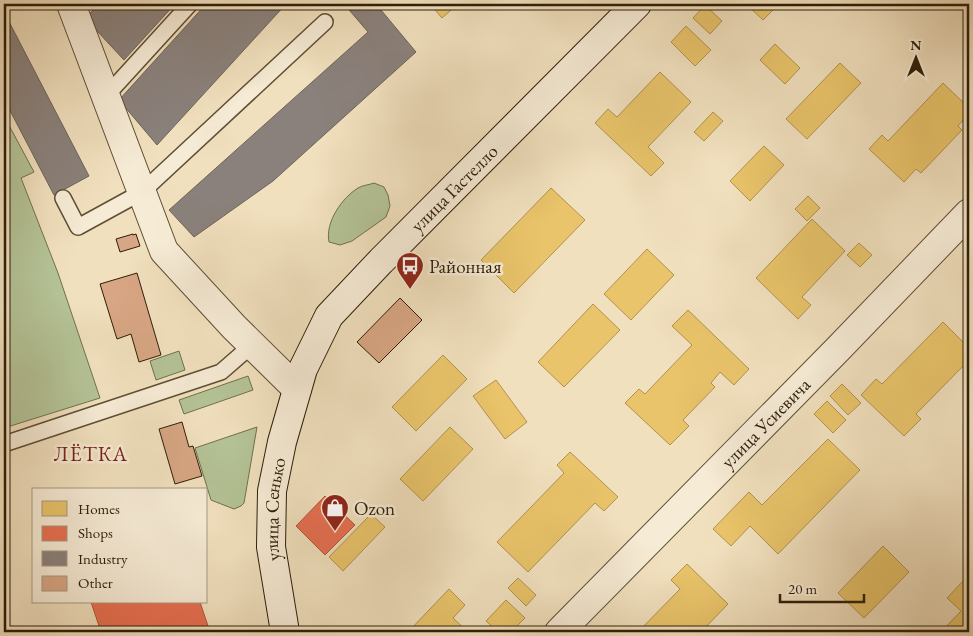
<svg xmlns="http://www.w3.org/2000/svg" width="973" height="636" font-family="'EB Garamond',serif">
	<style>
		.green { fill: #b4c396; stroke: #70704f }
		.homes { fill: #e9c46a; stroke: #b1924d }
		.shops { fill: #e76f51; stroke: #af573b }
		.industry { fill: #8a817c; stroke: #6e6359 }
		.building { fill: #d8a684; stroke: #2d1e08 }
		.lines { fill: none; stroke-linecap: round; stroke-linejoin: round }
		.lane-casing { stroke: #5e4e36; stroke-width: 18 }
		.street-casing { stroke: #5e4e36; stroke-width: 30 }
		.secondary-casing { stroke: #2d1e08; stroke-width: 30 }
		.lane { stroke: #f6ebd5; stroke-width: 15 }
		.street { stroke: #f6ebd5; stroke-width: 28 }
		.secondary { stroke: #f6ebd5; stroke-width: 28 }
		.labels { text-anchor: middle; stroke-width: 5; stroke-linejoin: round; paint-order: stroke }
		.street-label { font-size: 19px; fill: #2d1e08; stroke: #f6ebd5 }
		.poi-label { font-size: 19px; fill: #2d1e08; stroke: #f6ebd5; text-anchor: start }
		.quarter-label { font-size: 21px; letter-spacing: 1px; fill: #7a1f14; stroke: #f6ebd5 }
	</style>
	<rect width="100%" height="100%" fill="#f1e0be"/>
	<filter id="stains"><feTurbulence type="fractalNoise" baseFrequency=".004" numOctaves="4"/><feColorMatrix values="0 0 0 0 .2 0 0 0 0 .09 0 0 0 0 .02 0 0 0 .5 -.17"/></filter>
	<radialGradient id="worn" r=".72"><stop offset=".6" stop-color="#630" stop-opacity="0"/><stop offset="1" stop-color="#630" stop-opacity=".3"/></radialGradient>
	<!-- green -->
	<g class="green">
		<polygon points="4,116 34,172 21,178 58,273 100,398 4,428"/>
		<path d="M374,183l10,4 4,8 2,11 -4,11 -34,24 -12,4 -11,-3c-4,-20 13,-44 29,-54 5,-3 11,-3 16,-5z"/>
		<polygon points="179,351 185,370 156,380 150,361"/>
		<polygon points="248,376 253,390 184,414 179,400"/>
		<polygon points="257,427 244,503 241,506 234,509 211,500 195,448"/>
	</g>
	<!-- homes -->
	<g class="homes">
		<polygon points="430,4 458,4 442,18"/>
		<polygon points="746,4 779,4 763,20"/>
		<polygon points="705,5 722,21 710,34 693,18"/>
		<polygon points="686,26 711,50 695,66 671,42"/>
		<polygon points="775,44 800,68 785,84 760,60"/>
		<polygon points="840,63 861,83 807,139 786,119"/>
		<polygon points="660,72 691,102 648,147 664,163 651,176 595,123 608,109 617,117"/>
		<polygon points="943,83 969,108 969,113 958,126 962,130 921,173 916,169 904,182 869,149 882,135 888,141"/>
		<polygon points="713,112 723,121 704,141 694,132"/>
		<polygon points="764,146 784,165 750,201 730,181"/>
		<polygon points="551,188 585,220 514,293 481,260"/>
		<polygon points="808,196 820,208 807,221 795,209"/>
		<polygon points="812,219 845,251 802,297 811,305 798,319 756,278"/>
		<polygon points="859,243 872,255 860,267 847,255"/>
		<polygon points="647,249 674,275 631,320 604,294"/>
		<polygon points="593,304 620,330 564,387 538,362"/>
		<polygon points="688,310 749,369 734,385 720,372 711,383 715,387 683,420 689,426 670,445 625,403 639,389 645,394 692,345 672,326"/>
		<polygon points="943,322 969,348 969,360 916,414 921,419 904,436 861,395 876,379 882,384"/>
		<polygon points="443,355 467,379 416,431 392,407"/>
		<polygon points="496,380 527,422 505,439 473,396"/>
		<polygon points="842,384 861,403 848,415 830,396"/>
		<polygon points="827,401 846,420 833,433 814,414"/>
		<polygon points="450,427 473,449 423,501 400,479"/>
		<polygon points="828,439 860,470 778,554 750,526 731,546 713,529 749,492 762,505"/>
		<polygon points="570,452 618,497 604,511 595,503 528,572 497,542 564,473 557,465"/>
		<polygon points="371,514 385,527 343,571 329,557"/>
		<polygon points="883,546 909,572 864,618 838,593"/>
		<polygon points="687,564 728,604 701,632 638,632 680,589 671,580"/>
		<polygon points="518,578 536,595 526,606 508,588"/>
		<polygon points="965,579 969,583 969,632 941,632 961,611 947,598"/>
		<polygon points="449,589 465,605 453,618 468,632 408,632"/>
		<polygon points="506,600 525,618 511,632 498,632 486,621"/>
		<polygon points="4,609 12,632 4,632"/>
	</g>
	<!-- shops -->
	<g class="shops">
		<polygon points="325,496 355,525 325,555 296,526"/>
		<polygon points="91,602 200,602 210,632 101,632"/>
	</g>
	<!-- industry -->
	<g class="industry">
		<polygon points="99,4 175,4 124,60 85,18"/>
		<polygon points="206,4 286,4 157,145 119,100"/>
		<polygon points="344,4 376,4 416,52 273,181 194,237 169,210 368,32"/>
		<polygon points="4,12 89,176 54,195 4,99"/>
	</g>
	<!-- building -->
	<g class="building">
		<polygon points="133,234 133,235 136,234 140,246 120,252 116,239"/>
		<polygon points="137,273 161,355 139,362 131,334 117,339 100,284"/>
		<polygon points="400,298 422,320 379,363 357,342"/>
		<polygon points="182,422 189,447 193,446 202,476 175,484 159,429"/>
	</g>
	<g class="lines">
		<defs>
			<g id="lane">
				<polyline points="106,96 190,4"/>
				<polyline points="63,198 78,227 142,192 325,22"/>
				<polyline points="4,444 221,372 252,345"/>
			</g>
			<g id="street">
				<polyline points="71,4 164,251 234,327 297,389"/>
				<path id="s1" d="M559,632l278,-282 132,-137"/>
			</g>
			<g id="secondary">
				<path id="s2" d="M285,632l-14,-85 1,-56 10,-49 21,-73 26,-53 52,-55 256,-257"/>
			</g>
		</defs>
		<!-- lane casing -->
		<use href="#lane" class="lane-casing"/>
		<!-- street casing -->
		<use href="#street" class="street-casing"/>
		<!-- secondary casing -->
		<use href="#secondary" class="secondary-casing"/>
		<!-- lane -->
		<use href="#lane" class="lane"/>
		<!-- street -->
		<use href="#street" class="street"/>
		<!-- secondary -->
		<use href="#secondary" class="secondary"/>
	</g>
	<!-- icons -->
	<defs>
		<symbol id="bus-pin" viewBox="-11 -11 22 30"><path d="M0 17L-7.5 6A9.5 9.5 0 1 1 7.5 6Z" fill="#8f2418" stroke="#f6ebd5"/><path d="M-5-6H5V4H4V6H2V4H-2V6H-4V4H-5ZM-3.5-4V0h7V-4ZM-3.5 1.2v1.5H-2V1.2ZM2 1.2v1.5H3.5V1.2Z" fill="#fff"/></symbol>
		<symbol id="shop-pin" viewBox="-11 -11 22 30"><path d="M0 17L-7.5 6A9.5 9.5 0 1 1 7.5 6Z" fill="#8f2418" stroke="#f6ebd5"/><path d="M-5-2.5h2.3a2.7 3.5 0 0 1 5.4 0H5L5.5 6h-11ZM-1.5-2.5h3a1.5 2.3 0 0 0-3 0Z" fill="#fff"/></symbol>
	</defs>
	<g fill-rule="evenodd">
		<use href="#bus-pin" x="394" y="250" width="32" height="43"/>
		<use href="#shop-pin" x="319" y="492" width="32" height="43"/>
	</g>
	<g class="labels">
		<!-- street labels -->
		<g class="street-label">
			<text dy="7" stroke="none"><textPath href="#s2" startOffset="506">улица Гастелло</textPath></text>
			<text dy="7" stroke="none"><textPath href="#s1" startOffset="294">улица Усиевича</textPath></text>
			<text dy="7" stroke="none"><textPath href="#s2" startOffset="124">улица Сенько</textPath></text>
		</g>
		<!-- poi labels -->
		<g class="poi-label">
			<text x="429" y="273">Районная</text>
			<text x="354" y="515">Ozon</text>
		</g>
		<!-- quarter labels -->
		<g class="quarter-label">
			<text x="91" y="461">ЛЁТКА</text>
		</g>
	</g>
	<!-- margin -->
	<rect width="973" height="636" fill="none" stroke="#f1e0be" stroke-width="20"/>
	<rect x="5" y="5" width="963" height="626" fill="none" stroke="#2d1e08" stroke-width="2.5"/>
	<rect x="10" y="10" width="953" height="616" fill="none" stroke="#2d1e08"/>
	<!-- legend -->
	<rect x="32" y="488" width="175" height="115" fill="#f6ebd5" stroke="#a69983"/>
	<rect x="42" y="501" width="25" height="15" fill="#e9c46a" stroke="#a69983"/>
	<text x="78" y="514" font-size="15" fill="#2d1e08">Homes</text>
	<rect x="42" y="526" width="25" height="15" fill="#e76f51" stroke="#a69983"/>
	<text x="78" y="538" font-size="15" fill="#2d1e08">Shops</text>
	<rect x="42" y="551" width="25" height="15" fill="#8a817c" stroke="#a69983"/>
	<text x="78" y="564" font-size="15" fill="#2d1e08">Industry</text>
	<rect x="42" y="576" width="25" height="15" fill="#d8a684" stroke="#a69983"/>
	<text x="78" y="588" font-size="15" fill="#2d1e08">Other</text>
	<!-- north arrow -->
	<g transform="translate(916 58)" stroke="#f6ebd5" stroke-width="4" paint-order="stroke">
	<path d="M0-4L9 19L0 12L-9 19Z" fill="#2d1e08"/>
	<text y="-8" font-size="14" font-weight="bold" text-anchor="middle" fill="#2d1e08">N</text>
	</g>
	<!-- scale -->
	<path d="M780 594v8h84v-8" fill="none" stroke="#2d1e08" stroke-width="2.5"/>
	<text x="788" y="594" font-size="15" fill="#2d1e08" stroke="#f6ebd5" stroke-width="4" paint-order="stroke">20 m</text>
	<rect width="100%" height="100%" filter="url(#stains)"/>
	<rect width="100%" height="100%" fill="url(#worn)"/>
</svg>
